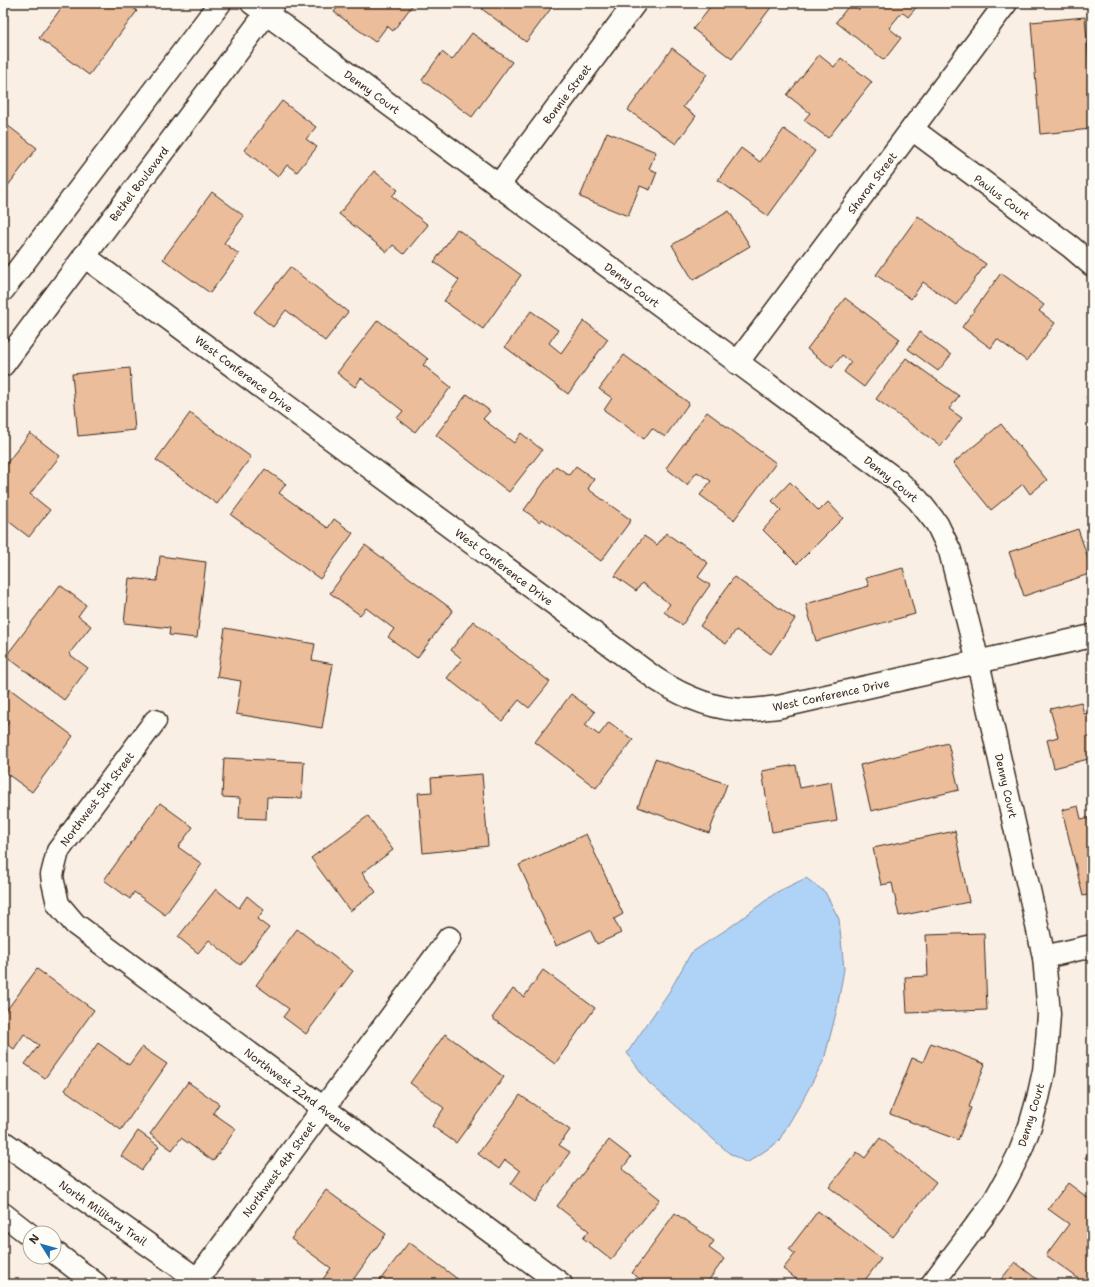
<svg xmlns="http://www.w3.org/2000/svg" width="1095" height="1287" font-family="'Shantell Sans',sans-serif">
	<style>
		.water { fill: #afd2f7; stroke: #818fa0 }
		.building { fill: #ebbd9b; stroke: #3b2a1e }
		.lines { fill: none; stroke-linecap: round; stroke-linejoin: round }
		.street-casing { stroke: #3b2a1e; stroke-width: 25 }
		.secondary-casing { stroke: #3b2a1e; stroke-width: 25 }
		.street { stroke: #fdfcf7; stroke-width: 22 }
		.secondary { stroke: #fdfcf7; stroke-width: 22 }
		.labels { text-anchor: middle; stroke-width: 3; stroke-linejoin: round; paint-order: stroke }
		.street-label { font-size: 11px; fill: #3b2a1e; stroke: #fdfcf7 }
	</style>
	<rect width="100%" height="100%" fill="#f9efe5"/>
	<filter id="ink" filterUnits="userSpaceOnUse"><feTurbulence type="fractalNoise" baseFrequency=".025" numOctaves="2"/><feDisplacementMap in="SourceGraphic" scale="8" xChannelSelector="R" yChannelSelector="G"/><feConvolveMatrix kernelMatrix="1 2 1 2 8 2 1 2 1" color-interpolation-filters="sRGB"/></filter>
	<g filter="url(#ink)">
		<!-- water -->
		<polygon class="water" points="806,878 825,892 839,919 844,969 837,1009 824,1060 802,1101 778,1142 747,1163 729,1153 649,1083 627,1053 669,992 691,953 733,925 777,892"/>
		<!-- building -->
		<g class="building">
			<polygon points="65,3 127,3 137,11 89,75 39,38"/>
			<polygon points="341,3 414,3 393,31 387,26 375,42 334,12"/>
			<polygon points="486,3 555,3 526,42 482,9"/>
			<polygon points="713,3 768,3 772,6 732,59 693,29"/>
			<polygon points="851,3 859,10 865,3 920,3 908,17 902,12 889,28 901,38 884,60 836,22"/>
			<polygon points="1085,17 1092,96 1092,129 1040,134 1031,22"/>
			<polygon points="472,33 512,62 472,117 422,80 442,52 452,60"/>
			<polygon points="672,48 707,74 683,107 696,116 676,144 628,110"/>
			<polygon points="819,55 834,67 841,58 872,82 828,138 804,120 810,113 787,95"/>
			<polygon points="282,101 316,127 306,139 317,147 297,172 287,165 278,177 244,150"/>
			<polygon points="3,122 37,148 3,192"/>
			<polygon points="784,129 815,151 768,216 718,180 741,148 760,162"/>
			<polygon points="607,132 656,152 649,169 657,172 650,190 640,186 628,216 580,197"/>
			<polygon points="374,171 398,190 392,196 428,225 404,254 393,245 387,252 339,214"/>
			<polygon points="212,192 244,216 224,243 239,254 210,293 163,259"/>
			<polygon points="729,211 750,246 693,280 672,245"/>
			<polygon points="918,216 986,264 956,305 923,282 911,299 876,275"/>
			<polygon points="457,229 521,275 483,329 444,301 459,280 434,262"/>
			<polygon points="290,267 348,312 325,341 286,310 273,327 254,312"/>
			<polygon points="1001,273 1044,305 1039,311 1055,323 1027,361 997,339 991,348 962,327"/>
			<polygon points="845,298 900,339 864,387 844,372 851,362 842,355 832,368 807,349"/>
			<polygon points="531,311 558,330 549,343 561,353 584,321 608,339 568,394 505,347"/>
			<polygon points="378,320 428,359 423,365 451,387 415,432 397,418 403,411 361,378 355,387 337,373"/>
			<polygon points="920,332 951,355 938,371 908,349"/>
			<polygon points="624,355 689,403 665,437 652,428 644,439 604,410 612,398 599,389"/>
			<polygon points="906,358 959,396 949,409 962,418 941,446 876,399"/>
			<polygon points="130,368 135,430 78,436 72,374"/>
			<polygon points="467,394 490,411 483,419 514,443 521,433 542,450 509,492 436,435"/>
			<polygon points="1092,394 1092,407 1086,397"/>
			<polygon points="707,412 776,463 734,520 700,495 711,481 697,472 687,485 666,468"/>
			<polygon points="190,413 251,457 217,504 156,460"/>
			<polygon points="1001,424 1047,480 1030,494 1023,484 991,510 953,463"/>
			<polygon points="30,433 60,456 30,494 50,510 29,537 3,517 3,468"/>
			<polygon points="556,466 569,475 576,466 594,479 588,489 631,520 601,561 542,519 540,522 524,510"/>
			<polygon points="265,469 286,484 279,493 328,528 334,519 353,533 320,579 231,515"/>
			<polygon points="790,482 819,511 828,502 843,518 797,564 763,530 781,510 772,501"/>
			<polygon points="1078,529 1092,570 1092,573 1024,596 1009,552"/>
			<polygon points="666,533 708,563 698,577 710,585 682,625 664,612 670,604 642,583 636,591 615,576 644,536 657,545"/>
			<polygon points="365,545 453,610 417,658 388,637 394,629 366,608 360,615 330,593"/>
			<polygon points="160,556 206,562 197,638 169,635 170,628 124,623 129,578 157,581"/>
			<polygon points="903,568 915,614 816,641 806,604 869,586 866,578"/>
			<polygon points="734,577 795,619 771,654 736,630 726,644 700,626"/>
			<polygon points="60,585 86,605 78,616 91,626 69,654 88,668 64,700 6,656"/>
			<polygon points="473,621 550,682 529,708 519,700 502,721 447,678 462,659 451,650"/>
			<polygon points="225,628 315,644 312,660 333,664 322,728 236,714 241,681 217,677"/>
			<polygon points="10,689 73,736 32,792 3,771 3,730 9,722 3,717 3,698"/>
			<polygon points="571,694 595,712 585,725 599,735 609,722 633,740 596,788 535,742"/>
			<polygon points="1081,702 1084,714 1092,712 1092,758 1054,768 1047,740 1058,737 1050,709"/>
			<polygon points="948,743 959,790 871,811 860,765"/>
			<polygon points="224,758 304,762 302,798 267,797 266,819 239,818 240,798 222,797"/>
			<polygon points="655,759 727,784 709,833 638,807"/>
			<polygon points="796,765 800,788 831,782 837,821 772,832 762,771"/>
			<polygon points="482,774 488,846 423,853 418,793 432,792 431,778"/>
			<polygon points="160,803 193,827 178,847 202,864 165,915 134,892 130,899 104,880"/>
			<polygon points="1078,806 1081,819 1092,817 1092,894 1083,896 1062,810"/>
			<polygon points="368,816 393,850 362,873 376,892 350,911 311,858"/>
			<polygon points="955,831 969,902 899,916 892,883 881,885 873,848"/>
			<polygon points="586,834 623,914 614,919 621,933 597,944 590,930 556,946 519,865"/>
			<polygon points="216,889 239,908 247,896 264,910 257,919 269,928 240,965 209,940 198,953 178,937"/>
			<polygon points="297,929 353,971 306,1034 283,1017 289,1009 256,985"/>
			<polygon points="984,933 987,1010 907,1013 905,977 928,976 926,935"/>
			<polygon points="37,969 94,1010 45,1078 25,1064 39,1045 24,1034 14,1049 3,1041 3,1015"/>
			<polygon points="543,970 595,1008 555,1064 492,1018 513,989 524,997"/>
			<polygon points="445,1034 504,1077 456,1143 432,1126 444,1108 410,1083"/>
			<polygon points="98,1043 129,1065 142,1047 167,1064 121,1130 65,1090"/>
			<polygon points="931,1043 985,1064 969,1107 971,1108 958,1140 890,1114 912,1058 923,1062"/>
			<polygon points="188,1082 219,1104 213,1113 236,1129 213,1161 181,1138 172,1150 150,1134"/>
			<polygon points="520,1095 570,1130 559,1145 570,1152 535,1202 511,1184 520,1171 505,1160 499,1169 478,1154"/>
			<polygon points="138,1131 159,1146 142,1170 121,1156"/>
			<polygon points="880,1138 936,1182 893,1237 829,1187 857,1152 865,1158"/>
			<polygon points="609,1140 631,1157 622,1169 660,1199 611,1260 583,1238 589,1231 557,1206"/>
			<polygon points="1092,1146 1092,1162 1085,1158"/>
			<polygon points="1068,1183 1092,1201 1092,1284 1086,1284 1046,1255 1069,1224 1048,1209"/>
			<polygon points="326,1190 386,1234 350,1284 330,1284 323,1279 331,1268 291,1239"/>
			<polygon points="818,1211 881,1259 862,1284 803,1284 783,1269 795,1254 789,1249"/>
			<polygon points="675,1213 714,1241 709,1248 724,1259 706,1284 690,1284 685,1281 683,1284 647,1284 632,1273"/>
			<polygon points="409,1242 464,1284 377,1284"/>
			<polygon points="1015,1262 1043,1284 1000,1284 998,1283"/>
		</g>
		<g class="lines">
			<defs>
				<g id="street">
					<polyline points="252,3 898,481 918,500 937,524 950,551 978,662 1044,957 1049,1014 1047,1042 1044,1071 1038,1098 1030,1126 1020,1152 1007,1178 993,1203 932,1284"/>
					<polyline points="912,129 1071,247 1092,265"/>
					<polyline points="498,186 635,3"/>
					<path d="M84,256l572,423c28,18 58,31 91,31 10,0 21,-2 31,-3l314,-71"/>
					<polyline points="3,290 220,3"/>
					<polyline points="737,363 1006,3"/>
					<polyline points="3,365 274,3"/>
					<polyline points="155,721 58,851 52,875 53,882 58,904 75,924 561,1284"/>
					<polyline points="1044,957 1092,946"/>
					<polyline points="194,1284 449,938"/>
				</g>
				<g id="secondary">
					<polyline points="3,1142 204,1284"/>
					<polyline points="3,1214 30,1235"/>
					<polyline points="54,1252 96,1284"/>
				</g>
			</defs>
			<!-- street casing -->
			<use href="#street" class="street-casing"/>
			<!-- secondary casing -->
			<use href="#secondary" class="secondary-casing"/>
			<!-- street -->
			<use href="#street" class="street"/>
			<!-- secondary -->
			<use href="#secondary" class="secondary"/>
		</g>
	</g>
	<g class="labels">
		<!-- street labels -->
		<g class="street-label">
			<text transform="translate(372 92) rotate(36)" y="4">Denny Court</text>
			<text transform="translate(567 94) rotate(-53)" y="4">Bonnie Street</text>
			<text transform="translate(872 183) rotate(-53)" y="4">Sharon Street</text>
			<text transform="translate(139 184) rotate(-53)" y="4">Bethel Boulevard</text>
			<text transform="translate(1002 197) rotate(37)" y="4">Paulus Court</text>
			<text transform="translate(632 285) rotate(37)" y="4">Denny Court</text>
			<text transform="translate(244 374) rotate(37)" y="4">West Conference Drive</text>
			<text transform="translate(891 479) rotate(39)" y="4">Denny Court</text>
			<text transform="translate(504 567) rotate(37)" y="4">West Conference Drive</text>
			<text transform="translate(831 695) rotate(-12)" y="4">West Conference Drive</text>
			<text transform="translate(1006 786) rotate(77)" y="4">Denny Court</text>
			<text transform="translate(97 799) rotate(-53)" y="4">Northwest 5th Street</text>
			<text transform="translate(298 1090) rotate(37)" y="4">Northwest 22nd Avenue</text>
			<text transform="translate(1031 1115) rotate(-73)" y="4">Denny Court</text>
			<text transform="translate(279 1169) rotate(-54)" y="4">Northwest 4th Street</text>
			<text transform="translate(103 1213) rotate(35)" y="4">North Military Trail</text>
		</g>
	</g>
	<!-- margin -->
	<rect width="1095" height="1287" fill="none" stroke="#fdfcf7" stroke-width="16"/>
	<rect x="8" y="8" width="1079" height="1271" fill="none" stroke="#3b2a1e" stroke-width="1.5" filter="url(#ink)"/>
	<!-- north arrow -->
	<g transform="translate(42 1245) rotate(307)"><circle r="19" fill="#fdfcf7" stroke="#afa8a0"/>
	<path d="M0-3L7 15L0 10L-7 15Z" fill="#1f6fb2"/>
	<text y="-6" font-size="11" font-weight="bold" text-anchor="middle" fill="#3b2a1e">N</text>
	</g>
</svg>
